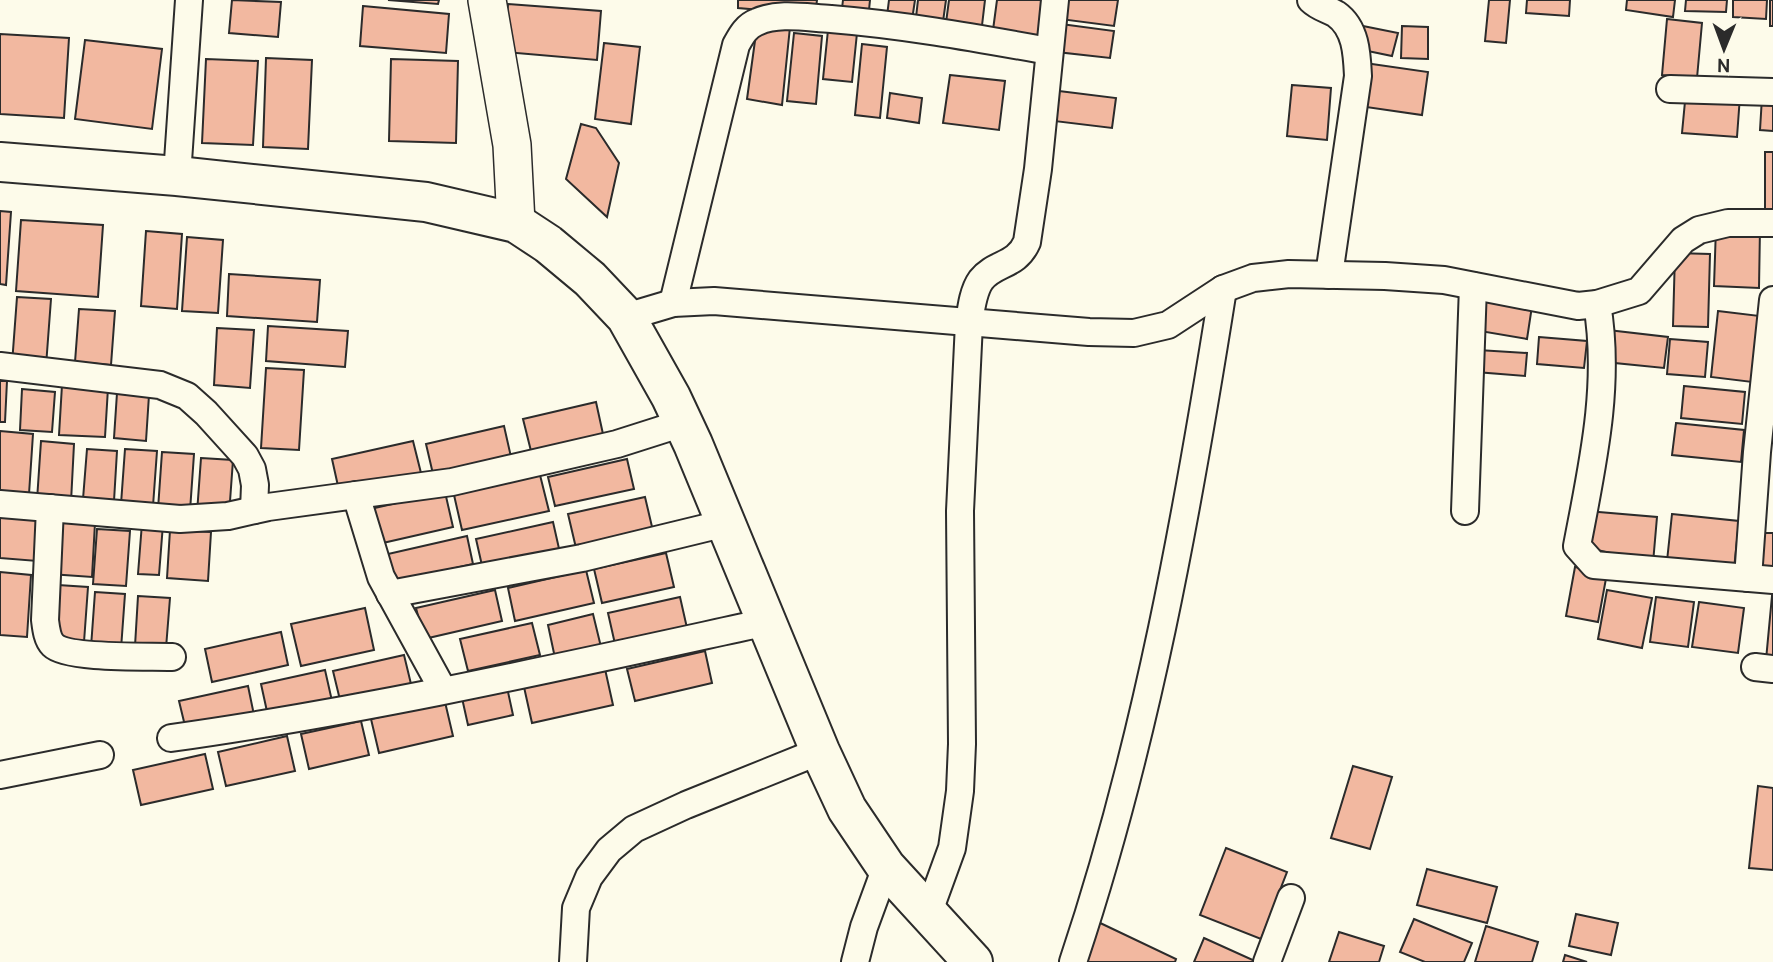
<svg xmlns="http://www.w3.org/2000/svg" width="1773" height="962" font-family="Cabin,sans-serif">
	<style>
		.building { fill: #f2b8a0; stroke: #2b2b2b; stroke-width: 2 }
		.lines { fill: none; stroke-linecap: round; stroke-linejoin: round }
		.street-casing { stroke: #2b2b2b; stroke-width: 30 }
		.secondary-casing { stroke: #2b2b2b; stroke-width: 40 }
		.primary-casing { stroke: #2b2b2b; stroke-width: 42 }
		.street { stroke: #fdfbea; stroke-width: 26 }
		.secondary { stroke: #fdfbea; stroke-width: 37 }
		.primary { stroke: #fdfbea; stroke-width: 38 }
	</style>
	<rect width="100%" height="100%" fill="#fdfbea"/>
	<!-- building -->
	<g class="building">
		<polygon points="232,0 281,2 278,37 229,33"/>
		<polygon points="388,0 439,0 438,4"/>
		<polygon points="738,0 817,0 815,15 738,8"/>
		<polygon points="843,0 870,0 868,20 841,17"/>
		<polygon points="889,0 915,0 912,20 887,16"/>
		<polygon points="918,0 946,0 942,29 915,26"/>
		<polygon points="949,0 985,0 981,34 945,30"/>
		<polygon points="997,0 1044,0 1040,36 993,30"/>
		<polygon points="1063,0 1118,0 1114,26 1060,19"/>
		<polygon points="1489,0 1510,0 1506,43 1485,41"/>
		<polygon points="1527,0 1570,0 1569,16 1526,13"/>
		<polygon points="1627,0 1675,0 1673,17 1626,10"/>
		<polygon points="1686,0 1727,0 1726,12 1685,11"/>
		<polygon points="1733,0 1767,0 1766,19 1733,17"/>
		<rect x="1770" y="0" width="3" height="26"/>
		<polygon points="508,4 601,11 597,60 504,52"/>
		<polygon points="363,6 449,14 446,53 360,46"/>
		<polygon points="1667,19 1702,23 1697,78 1662,75"/>
		<polygon points="1061,24 1114,31 1110,58 1057,52"/>
		<polygon points="757,26 790,27 782,105 747,99"/>
		<polygon points="1363,26 1398,33 1392,56 1358,49"/>
		<polygon points="1402,26 1428,27 1428,59 1401,58"/>
		<polygon points="828,30 857,33 852,82 823,79"/>
		<polygon points="794,33 822,36 816,104 787,101"/>
		<polygon points="0,34 69,38 64,118 0,114"/>
		<polygon points="85,40 162,49 152,129 75,119"/>
		<polygon points="604,43 640,47 631,124 595,119"/>
		<polygon points="862,44 887,47 880,118 855,115"/>
		<polygon points="266,58 312,60 308,149 263,147"/>
		<polygon points="206,59 258,61 253,145 202,143"/>
		<polygon points="391,59 458,61 456,143 389,141"/>
		<polygon points="1365,63 1428,72 1422,115 1359,106"/>
		<polygon points="950,75 1005,81 999,130 943,123"/>
		<polygon points="1292,85 1331,88 1327,140 1287,136"/>
		<polygon points="1059,91 1116,98 1112,128 1054,121"/>
		<polygon points="1686,91 1740,96 1737,137 1682,133"/>
		<polygon points="890,93 922,98 919,123 887,118"/>
		<polygon points="1762,97 1773,98 1773,131 1760,130"/>
		<polygon points="581,124 596,128 619,163 607,217 566,179"/>
		<rect x="1765" y="152" width="8" height="67"/>
		<polygon points="0,211 11,212 6,285 0,284"/>
		<polygon points="21,220 103,225 98,297 16,291"/>
		<polygon points="1716,227 1760,228 1759,288 1714,286"/>
		<polygon points="146,231 182,234 177,309 141,306"/>
		<polygon points="187,237 223,240 218,313 182,311"/>
		<polygon points="1675,253 1710,254 1708,327 1673,326"/>
		<polygon points="229,274 320,280 317,322 227,316"/>
		<polygon points="17,297 51,299 46,366 12,364"/>
		<polygon points="1485,299 1532,306 1527,339 1480,331"/>
		<polygon points="79,309 115,311 111,365 75,362"/>
		<polygon points="1718,311 1760,316 1752,382 1711,377"/>
		<polygon points="268,326 348,331 345,367 266,361"/>
		<polygon points="217,328 254,330 250,388 214,385"/>
		<polygon points="1608,330 1668,337 1664,368 1605,362"/>
		<polygon points="1539,337 1587,341 1584,368 1537,364"/>
		<polygon points="1670,339 1708,342 1705,377 1667,374"/>
		<polygon points="1478,350 1527,353 1525,376 1476,372"/>
		<polygon points="266,368 304,370 299,450 261,448"/>
		<polygon points="0,381 7,381 5,422 0,422"/>
		<polygon points="62,385 108,388 105,437 59,435"/>
		<polygon points="1684,386 1745,392 1742,424 1681,418"/>
		<polygon points="22,389 55,392 52,432 20,430"/>
		<polygon points="117,393 149,395 146,441 114,438"/>
		<polygon points="596,402 603,434 531,451 523,419"/>
		<polygon points="1676,423 1744,430 1741,462 1672,455"/>
		<polygon points="504,426 511,457 433,474 426,444"/>
		<polygon points="0,431 33,434 29,494 0,492"/>
		<polygon points="41,441 74,444 71,502 37,500"/>
		<polygon points="413,441 422,477 340,495 332,459"/>
		<polygon points="87,449 117,451 114,501 83,499"/>
		<polygon points="125,449 157,451 153,506 121,504"/>
		<polygon points="162,452 194,454 190,511 158,509"/>
		<polygon points="201,458 233,460 229,515 197,513"/>
		<polygon points="627,459 634,489 555,506 548,477"/>
		<polygon points="540,475 549,511 462,530 454,495"/>
		<polygon points="445,492 453,527 374,545 366,510"/>
		<polygon points="645,497 653,531 576,548 568,514"/>
		<polygon points="1587,511 1657,517 1653,563 1593,549"/>
		<polygon points="0,514 40,516 37,561 0,558"/>
		<polygon points="1672,514 1739,521 1734,569 1667,561"/>
		<polygon points="54,520 95,523 92,577 50,574"/>
		<polygon points="553,522 560,553 483,570 476,539"/>
		<polygon points="142,523 163,524 159,575 138,574"/>
		<polygon points="97,529 130,531 126,586 93,584"/>
		<polygon points="170,530 211,532 208,581 167,578"/>
		<polygon points="1762,533 1773,533 1773,570 1763,570"/>
		<polygon points="467,536 473,564 394,582 388,554"/>
		<polygon points="666,553 674,587 602,603 594,569"/>
		<polygon points="1575,567 1607,573 1598,622 1566,616"/>
		<polygon points="586,570 594,603 515,621 508,588"/>
		<polygon points="0,572 31,575 27,637 0,635"/>
		<polygon points="58,585 88,587 84,642 54,640"/>
		<polygon points="495,590 502,621 424,639 416,608"/>
		<polygon points="1607,590 1652,598 1642,648 1598,639"/>
		<polygon points="95,592 125,594 121,649 91,647"/>
		<polygon points="138,596 170,598 166,648 135,646"/>
		<polygon points="1772,596 1773,596 1773,661 1766,660"/>
		<polygon points="680,597 687,628 615,644 608,613"/>
		<polygon points="1656,597 1694,602 1688,647 1650,642"/>
		<polygon points="1699,602 1744,608 1738,653 1692,647"/>
		<polygon points="365,608 374,650 301,666 291,624"/>
		<polygon points="593,614 601,647 555,658 548,625"/>
		<polygon points="532,623 540,655 468,671 460,639"/>
		<polygon points="281,632 288,665 212,682 205,649"/>
		<polygon points="705,651 712,683 635,701 627,669"/>
		<polygon points="404,655 411,684 340,700 333,671"/>
		<polygon points="605,669 613,705 532,723 524,687"/>
		<polygon points="325,670 332,701 268,716 261,684"/>
		<polygon points="505,678 513,715 468,725 460,689"/>
		<polygon points="248,686 254,715 186,730 179,701"/>
		<polygon points="445,702 453,736 379,753 371,719"/>
		<polygon points="361,721 369,755 309,769 301,734"/>
		<polygon points="287,736 295,771 226,786 218,752"/>
		<polygon points="205,754 213,789 141,805 133,770"/>
		<polygon points="1353,766 1392,777 1370,849 1331,838"/>
		<polygon points="1758,786 1773,788 1773,870 1749,868"/>
		<polygon points="1226,848 1287,872 1261,939 1200,915"/>
		<polygon points="1427,869 1497,887 1487,923 1417,905"/>
		<polygon points="1576,914 1618,923 1611,955 1569,946"/>
		<polygon points="1414,919 1472,943 1464,962 1425,962 1400,952"/>
		<polygon points="1096,921 1176,959 1175,962 1082,962"/>
		<polygon points="1486,926 1538,942 1532,962 1475,962"/>
		<polygon points="1339,932 1384,946 1379,962 1329,962"/>
		<polygon points="1204,938 1257,962 1194,962"/>
		<polygon points="1565,955 1587,962 1563,962"/>
	</g>
	<g class="lines">
		<defs>
			<g id="street">
				<path d="M1311,0c7,7 16,9 25,14 20,14 21,40 22,62l-29,199"/>
				<polyline points="1670,89 1773,92"/>
				<polyline points="177,176 189,0"/>
				<path d="M673,303l63,-258c5,-9 10,-19 21,-23 21,-10 51,-4 74,-3 74,6 145,19 218,32"/>
				<path d="M1597,304c14,81 -5,163 -20,242l17,19 179,15"/>
				<polyline points="626,317 673,303 714,301 1089,332 1134,333 1168,325 1223,289 1253,278 1289,274 1385,276 1444,280 1578,306 1597,304 1639,291 1683,240 1699,230 1728,223 1773,223"/>
				<polyline points="0,366 160,385 187,396 206,413 245,456 252,469 255,485 254,510"/>
				<polyline points="356,495 381,577 443,690"/>
				<polyline points="0,504 180,519 228,516 268,507 452,482 617,444 683,423"/>
				<path d="M50,508l-5,112c1,8 2,19 8,25 14,14 97,11 119,12"/>
				<polyline points="1465,511 1473,286"/>
				<polyline points="1748,578 1757,452 1773,300"/>
				<polyline points="390,594 582,558 726,523"/>
				<polyline points="1755,667 1773,669"/>
				<path d="M171,738c200,-28 398,-73 596,-116"/>
				<polyline points="0,775 100,755"/>
				<path d="M928,914l24,-66 8,-57 2,-47 -2,-233 9,-188c2,-14 4,-32 12,-43 14,-18 35,-13 46,-38l11,-73 17,-169"/>
				<polyline points="573,962 576,908 589,877 609,850 634,829 686,805 820,751"/>
				<polyline points="855,962 864,927 886,867"/>
				<path d="M1073,962c73,-218 114,-446 150,-673"/>
				<polyline points="1267,962 1291,898"/>
			</g>
			<polyline id="secondary" points="487,0 512,145 516,223"/>
			<polyline id="primary" points="0,162 177,176 426,202 516,223 548,244 590,279 626,317 671,397 693,444 820,751 847,809 886,867 973,962"/>
		</defs>
		<!-- street casing -->
		<use href="#street" class="street-casing"/>
		<!-- secondary casing -->
		<use href="#secondary" class="secondary-casing"/>
		<!-- primary casing -->
		<use href="#primary" class="primary-casing"/>
		<!-- street -->
		<use href="#street" class="street"/>
		<!-- secondary -->
		<use href="#secondary" class="secondary"/>
		<!-- primary -->
		<use href="#primary" class="primary"/>
	</g>
	<!-- north arrow -->
	<g transform="translate(1724 49) rotate(181)" stroke="#fdfbea" stroke-width="5" paint-order="stroke">
	<path d="M0-5L12 26L0 18L-12 26Z" fill="#2b2b2b"/>
	<text y="-10" font-size="19" font-weight="bold" text-anchor="middle" fill="#2b2b2b">N</text>
	</g>
</svg>
